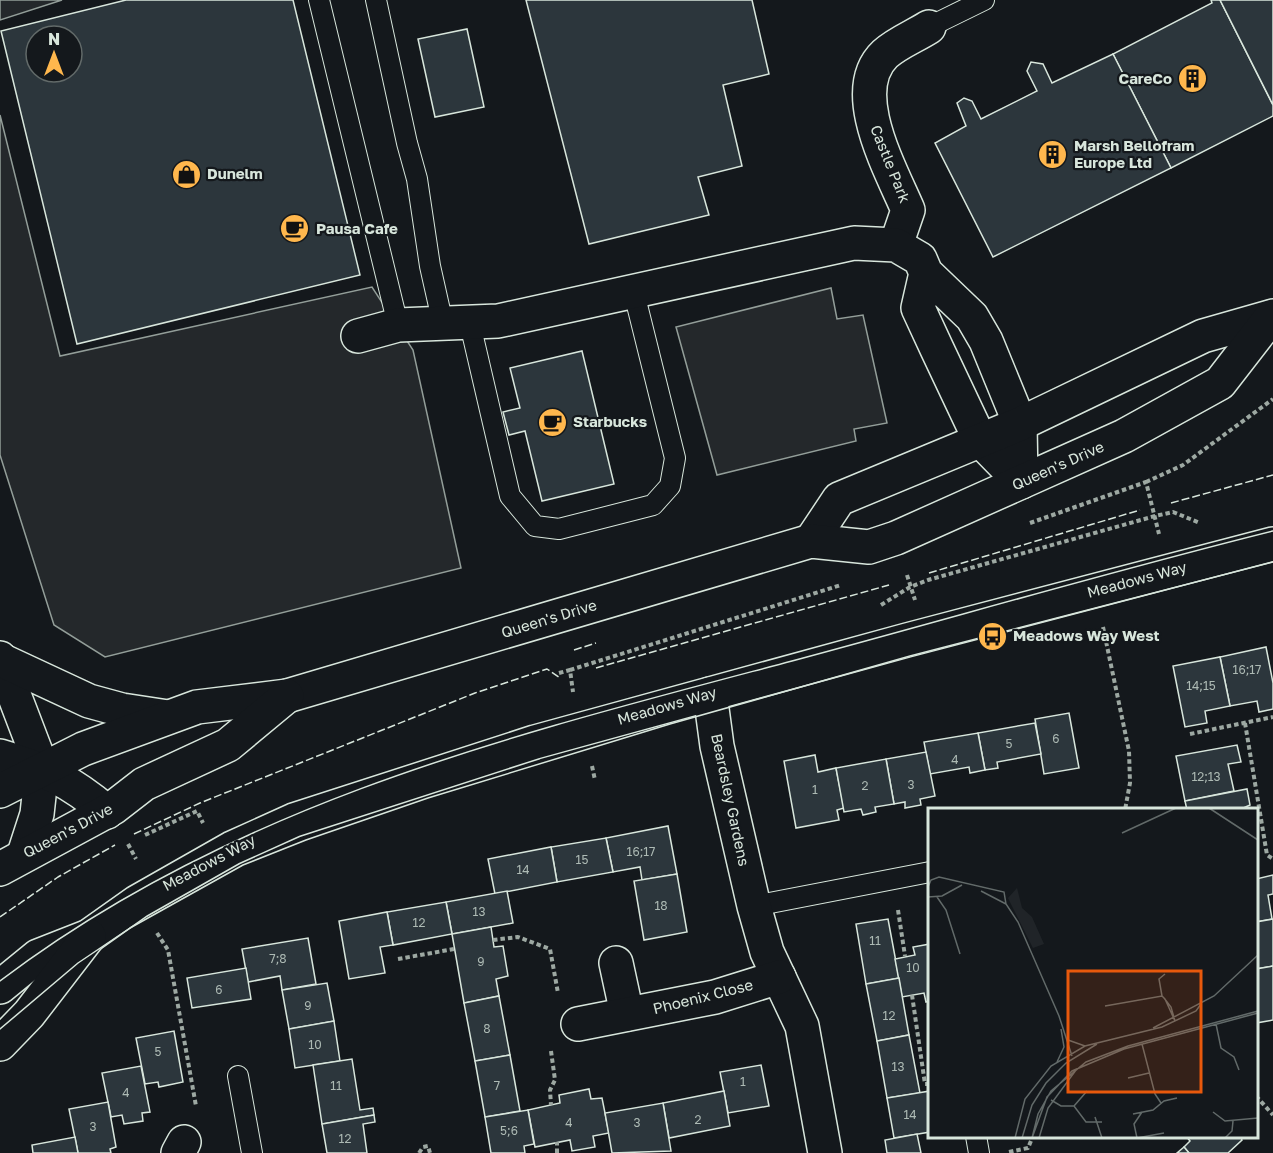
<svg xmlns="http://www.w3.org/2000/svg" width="1273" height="1153" font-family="'Golos Text',sans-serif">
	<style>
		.parking { fill: #24282b; stroke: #939e99; stroke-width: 1.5 }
		.building { fill: #2c363c; stroke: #d8e6dc; stroke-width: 1.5; fill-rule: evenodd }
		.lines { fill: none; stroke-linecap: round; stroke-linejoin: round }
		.service-casing { stroke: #d8e6dc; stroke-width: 22 }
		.minor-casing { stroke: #d8e6dc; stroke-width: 36 }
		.tertiary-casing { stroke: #d8e6dc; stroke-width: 36 }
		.primary-casing { stroke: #d8e6dc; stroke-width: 36 }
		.path { stroke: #9da8a2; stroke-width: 4; stroke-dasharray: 4.5 3; stroke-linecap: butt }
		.service { stroke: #14181c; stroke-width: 20 }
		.minor { stroke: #14181c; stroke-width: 33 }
		.tertiary { stroke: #14181c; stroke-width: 33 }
		.primary { stroke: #14181c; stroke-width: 33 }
		.tram { stroke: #d8e6dc; stroke-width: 1.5 }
		.fence { stroke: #d8e6dc; stroke-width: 1.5; stroke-dasharray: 8 3; stroke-linecap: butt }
		.labels { text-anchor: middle; stroke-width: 4.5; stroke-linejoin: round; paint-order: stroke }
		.number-label { font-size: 12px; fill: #adbab4 }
		.poi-label { font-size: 15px; font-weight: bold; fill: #d8e6dc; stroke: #14181c; text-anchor: start }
		.street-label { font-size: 15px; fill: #d8e6dc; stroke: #14181c }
		.inset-road { fill: none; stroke: #626a69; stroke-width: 1.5 }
		.view { fill: #e8590c; fill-opacity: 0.15; stroke: #e8590c; stroke-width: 3 }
		.inset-edge { fill: none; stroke: #d8e6dc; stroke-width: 3 }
	</style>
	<rect width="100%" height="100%" fill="#14181c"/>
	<!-- parking -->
	<g class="parking">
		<polygon points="0,0 62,0 0,20"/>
		<polygon points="0,115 60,356 372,287 413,350 461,568 105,657 54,625 0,455"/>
		<polygon points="831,288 837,319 863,315 887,423 854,429 856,441 717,475 676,327"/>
	</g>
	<!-- building -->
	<g class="building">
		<path d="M126,0h167l67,275 -283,69 -76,-313zM36,36h36v36h-36z"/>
		<polygon points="526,0 752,0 769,74 723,85 742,166 698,177 709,215 589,244"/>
		<polygon points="1211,0 1220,0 1273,105 1273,116 1171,168 1113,54 1212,3"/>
		<polygon points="1220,0 1273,0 1273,105"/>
		<polygon points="467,29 484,107 435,117 418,39"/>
		<polygon points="1113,54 1171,168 993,257 935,143 966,126 957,103 964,98 972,101 981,119 1037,91 1027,71 1031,62 1043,64 1052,83"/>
		<polygon points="582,351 614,484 542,501 525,431 509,435 503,412 520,408 510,368"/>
		<polygon points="1266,647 1273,683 1273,709 1259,712 1257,701 1230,706 1220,657"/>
		<polygon points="1220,657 1230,706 1205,711 1207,723 1185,727 1173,666"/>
		<polygon points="1069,713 1079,768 1044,774 1035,719"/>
		<polygon points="1035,723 1041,754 997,762 998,768 985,770 978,733"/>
		<polygon points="978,733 985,770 970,773 969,767 930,774 924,742"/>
		<polygon points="1237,745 1241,762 1228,764 1234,791 1185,801 1176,756"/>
		<polygon points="926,752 935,796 920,799 921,805 905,808 905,802 894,804 886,759"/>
		<polygon points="815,755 818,772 836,768 844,808 837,810 839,820 796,828 784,761"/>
		<polygon points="886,759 894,804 875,807 876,812 863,815 861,809 844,812 836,768"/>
		<polygon points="1247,789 1250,805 1239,810 1187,810 1185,801"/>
		<polygon points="668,826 677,874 642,880 640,867 613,872 606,838"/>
		<polygon points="606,838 613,872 557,882 551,847"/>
		<polygon points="551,847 557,882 495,894 488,859"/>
		<polygon points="677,874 687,932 644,940 634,881"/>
		<polygon points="1273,875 1273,894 1268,895 1272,919 1256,922 1256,879"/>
		<polygon points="507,891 513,923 452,934 446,902"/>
		<polygon points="446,902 452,934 393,945 387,912"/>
		<polygon points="387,912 393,945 380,947 385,973 349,979 339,921"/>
		<polygon points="888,919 899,978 866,984 856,924"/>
		<polygon points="1273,919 1273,966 1256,969 1256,922"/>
		<polygon points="491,927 494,947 503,946 508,976 496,979 499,996 464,1003 452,934"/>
		<polygon points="308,938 316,984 282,990 280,976 248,982 242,949"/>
		<polygon points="930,944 930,1001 926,1002 924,993 902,997 895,959 915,955 913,947"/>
		<polygon points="1273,966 1273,1020 1256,1023 1256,969"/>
		<polygon points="246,968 251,999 192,1008 187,978"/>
		<polygon points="899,978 909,1035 877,1041 866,984"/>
		<polygon points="327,983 334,1021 289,1029 282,990"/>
		<polygon points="499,996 510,1055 475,1061 464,1003"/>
		<polygon points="334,1021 340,1061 295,1068 289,1029"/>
		<polygon points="174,1031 183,1082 159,1087 158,1082 145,1084 136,1038"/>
		<polygon points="909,1035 920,1093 887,1098 877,1041"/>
		<polygon points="510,1055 520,1111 485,1117 475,1061"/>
		<polygon points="352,1059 360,1110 373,1108 374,1115 322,1124 313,1065"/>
		<polygon points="761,1065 769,1106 728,1113 720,1072"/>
		<polygon points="141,1066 150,1112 142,1113 143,1121 124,1124 122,1115 111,1117 102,1073"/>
		<polygon points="589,1089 591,1099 602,1098 609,1133 593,1136 595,1147 572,1151 570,1140 535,1147 528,1110 560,1103 559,1095"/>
		<polygon points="724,1091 730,1126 669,1138 663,1103"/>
		<polygon points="930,1091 930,1132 894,1138 887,1098"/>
		<polygon points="108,1102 116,1147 110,1149 111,1153 78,1153 69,1109"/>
		<polygon points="663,1103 671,1151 612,1153 605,1113"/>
		<polygon points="528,1110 534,1144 524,1146 525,1153 491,1153 485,1117"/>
		<polygon points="374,1115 375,1122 363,1124 367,1153 327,1153 322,1124"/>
		<polygon points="917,1134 921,1153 887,1153 885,1140"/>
		<polygon points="1186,1136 1240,1136 1242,1140 1228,1153 1189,1153 1184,1147 1190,1141"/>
		<polygon points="75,1137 78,1153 33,1153 32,1145"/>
		<polygon points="1184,1147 1189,1153 1177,1153"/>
	</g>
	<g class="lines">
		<defs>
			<g id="service">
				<polyline points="319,0 398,325"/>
				<polyline points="376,0 407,143 417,179 430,266 443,324"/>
				<polyline points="929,27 984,0"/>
				<polyline points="470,324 510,496 535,526 559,529 653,505 670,486 675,458 634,293"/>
				<polyline points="754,906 930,872"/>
				<polyline points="238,1076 252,1153"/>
				<polyline points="976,1136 979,1153"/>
			</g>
			<g id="minor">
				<path d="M896,245l12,-35c-17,-40 -62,-119 -23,-156 12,-11 30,-18 44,-27"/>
				<polyline points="358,336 398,325 498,321 854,243 896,245 920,259 926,273 972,317 986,341 1020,424 1021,482 980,440 937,349 918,308 926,273"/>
				<polyline points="710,694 717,746 754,906 767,952 802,1026 825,1153"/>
				<polyline points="616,963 627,1014"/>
				<polyline points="578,1024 715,997 779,977"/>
				<polyline points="178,1153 184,1142"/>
			</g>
			<g id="tertiary">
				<polyline points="0,658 42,768 37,814 24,854"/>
				<polyline points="1,660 89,701 122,710 168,717"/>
				<path d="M0,756c46,14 69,24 107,56"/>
				<polyline points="0,987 38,956 89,936 137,902 232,848 294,820 535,742 907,640 1273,544"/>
				<polyline points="0,1044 29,1014 89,936"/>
			</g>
			<g id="primary">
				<polyline points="811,541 839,499 1020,424 1203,336 1273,316"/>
				<polyline points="0,791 83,749 197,707 287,696 811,541 869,547 896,538 1124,436 1220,383 1271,317"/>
				<polyline points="0,869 113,808 144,784 228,745 287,696"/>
			</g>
		</defs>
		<!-- service casing -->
		<use href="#service" class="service-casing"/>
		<!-- minor casing -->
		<use href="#minor" class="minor-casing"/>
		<!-- tertiary casing -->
		<use href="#tertiary" class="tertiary-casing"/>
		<!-- primary casing -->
		<use href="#primary" class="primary-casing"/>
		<!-- path -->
		<g class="path">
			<polyline points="1146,482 1183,465 1273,399"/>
			<polyline points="1030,523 1146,482 1159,534"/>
			<polyline points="907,575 915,600"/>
			<polyline points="881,605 910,587 928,580 1155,516 1173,512 1200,523"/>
			<polyline points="1103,627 1129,751 1130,783 1125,810"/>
			<polyline points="570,670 841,585"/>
			<polyline points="559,673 570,670 573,692"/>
			<polyline points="1245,723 1267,855 1273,859"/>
			<polyline points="1190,734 1273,717"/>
			<polyline points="592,766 595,780"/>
			<polyline points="145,835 197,811 203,823"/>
			<polyline points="128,844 136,859"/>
			<polyline points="898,910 905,956"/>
			<polyline points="157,933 168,950 196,1106"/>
			<polyline points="493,940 518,937 550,949 558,993"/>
			<polyline points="398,959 454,949"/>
			<polyline points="912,995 925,1084 930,1084"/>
			<polyline points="551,1051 555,1080 550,1090 551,1105"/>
			<polyline points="1256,1096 1273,1115"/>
			<polyline points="1009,1152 1028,1148 1033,1136"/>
			<polyline points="419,1153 423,1147 428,1146 430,1153"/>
			<polyline points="557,1153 557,1142"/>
		</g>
		<!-- service -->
		<use href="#service" class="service"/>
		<!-- minor -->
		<use href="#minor" class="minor"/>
		<!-- tertiary -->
		<use href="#tertiary" class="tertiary"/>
		<!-- primary -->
		<use href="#primary" class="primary"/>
		<!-- tram -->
		<g class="tram">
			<path d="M0,981c234,-178 513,-246 792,-320 160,-43 320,-90 481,-130"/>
			<polyline points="0,1029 78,963 130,928 243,865 306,840 428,798 670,724 910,656 1273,562"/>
		</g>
		<!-- fence -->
		<g class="fence">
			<polyline points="1171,503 1273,475"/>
			<polyline points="929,573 1140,510"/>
			<polyline points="574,650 596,643"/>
			<polyline points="596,668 889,585"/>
			<polyline points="134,834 200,803 475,693 547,669 560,678"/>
			<polyline points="0,917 58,877 115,845"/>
		</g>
	</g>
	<!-- icons -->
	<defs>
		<symbol id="building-disc" viewBox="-11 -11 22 22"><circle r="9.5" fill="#ffb74d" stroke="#14181c"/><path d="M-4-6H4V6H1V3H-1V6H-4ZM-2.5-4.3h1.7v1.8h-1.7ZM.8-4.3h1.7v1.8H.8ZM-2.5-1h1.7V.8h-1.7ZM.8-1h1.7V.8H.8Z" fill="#111"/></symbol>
		<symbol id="shop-disc" viewBox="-11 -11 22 22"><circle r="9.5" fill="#ffb74d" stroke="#14181c"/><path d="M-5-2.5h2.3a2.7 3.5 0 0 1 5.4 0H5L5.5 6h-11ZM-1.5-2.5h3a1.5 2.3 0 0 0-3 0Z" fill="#111"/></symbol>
		<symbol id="cafe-disc" viewBox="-11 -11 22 22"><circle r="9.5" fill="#ffb74d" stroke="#14181c"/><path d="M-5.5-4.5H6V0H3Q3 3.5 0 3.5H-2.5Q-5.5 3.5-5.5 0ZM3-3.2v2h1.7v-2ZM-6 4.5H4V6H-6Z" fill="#111"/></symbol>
		<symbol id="bus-disc" viewBox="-11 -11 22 22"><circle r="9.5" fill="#ffb74d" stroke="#14181c"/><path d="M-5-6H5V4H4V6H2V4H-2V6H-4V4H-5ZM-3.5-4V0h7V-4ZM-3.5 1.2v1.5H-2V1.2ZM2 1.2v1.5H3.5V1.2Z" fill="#111"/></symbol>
	</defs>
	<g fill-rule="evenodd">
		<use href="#building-disc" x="1176" y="62" width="33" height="33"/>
		<use href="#building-disc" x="1036" y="138" width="33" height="33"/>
		<use href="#shop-disc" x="170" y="158" width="33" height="33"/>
		<use href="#cafe-disc" x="278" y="212" width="33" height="33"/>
		<use href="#cafe-disc" x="536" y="406" width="33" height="33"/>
		<use href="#bus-disc" x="976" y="620" width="33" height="33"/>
	</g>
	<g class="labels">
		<!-- number labels -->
		<g class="number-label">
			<text x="1247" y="674">16;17</text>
			<text x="1201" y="690">14;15</text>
			<text x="1056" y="743">6</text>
			<text x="1009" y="748">5</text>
			<text x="955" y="764">4</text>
			<text x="1206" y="781">12;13</text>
			<text x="911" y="789">3</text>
			<text x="865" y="790">2</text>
			<text x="815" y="794">1</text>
			<text x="641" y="856">16;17</text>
			<text x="582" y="864">15</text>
			<text x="523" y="874">14</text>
			<text x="661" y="910">18</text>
			<text x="479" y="916">13</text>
			<text x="419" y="927">12</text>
			<text x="875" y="945">11</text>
			<text x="278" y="963">7;8</text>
			<text x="481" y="966">9</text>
			<text x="913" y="972">10</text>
			<text x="219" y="994">6</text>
			<text x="308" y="1010">9</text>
			<text x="889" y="1020">12</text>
			<text x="487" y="1033">8</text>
			<text x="315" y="1049">10</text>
			<text x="158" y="1056">5</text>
			<text x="898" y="1071">13</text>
			<text x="743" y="1086">1</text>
			<text x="336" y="1090">11</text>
			<text x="497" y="1090">7</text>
			<text x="126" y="1097">4</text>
			<text x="910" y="1119">14</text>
			<text x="698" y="1124">2</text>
			<text x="569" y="1127">4</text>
			<text x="637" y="1127">3</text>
			<text x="93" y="1131">3</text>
			<text x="509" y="1135">5;6</text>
			<text x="345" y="1143">12</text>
		</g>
		<!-- poi labels -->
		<g class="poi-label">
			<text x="1172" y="84" text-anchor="end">CareCo</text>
			<text x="1074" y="151">Marsh Bellofram<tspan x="1074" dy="17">Europe Ltd</tspan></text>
			<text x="207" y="179">Dunelm</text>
			<text x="316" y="234">Pausa Cafe</text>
			<text x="573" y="427">Starbucks</text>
			<text x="1013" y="641">Meadows Way West</text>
		</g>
		<!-- street labels -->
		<g class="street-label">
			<text transform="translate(890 164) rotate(68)" y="5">Castle Park</text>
			<text transform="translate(1058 466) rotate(-24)" y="5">Queen's Drive</text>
			<text transform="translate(1137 580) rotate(-15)" y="5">Meadows Way</text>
			<text transform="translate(549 619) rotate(-17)" y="5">Queen's Drive</text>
			<text transform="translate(667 706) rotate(-16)" y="5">Meadows Way</text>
			<text transform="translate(730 800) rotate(78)" y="5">Beardsley Gardens</text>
			<text transform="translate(68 831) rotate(-28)" y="5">Queen's Drive</text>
			<text transform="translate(209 863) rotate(-28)" y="5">Meadows Way</text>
			<text transform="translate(703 997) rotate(-14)" y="5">Phoenix Close</text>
		</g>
	</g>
	<!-- overview -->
	<g transform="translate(928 808)">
		<rect width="330" height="330" fill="#14181c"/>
		<path d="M89,80l5,20 10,9 12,27 -11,4 -25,-50z" fill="#202428"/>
		<path class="inset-road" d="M281,0l49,32M194,25l54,-25M0,79l3,-7 8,-3 65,15 2,12 12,18 41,94 13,40M53,83l25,13M0,89l14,-1 20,-11M9,89l9,13 14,44M234,188l-3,-17 6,-5M177,198l57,-10 2,2 7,9 4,14 -10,-22M288,216l5,24 13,9 5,13M225,220l61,-32 44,-41M140,232l17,6M214,236l13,50 6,9M129,254l7,-15 -3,-18M200,270l21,-5M123,292l10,6h13l12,16h16M146,298l13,-15M285,304l12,9 33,-3M205,306l20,-4 11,-9 13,-3M167,309l7,21M87,330l10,-39 26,-33 34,-20 77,-19 34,-16 5,-7M94,330l10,-33 14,-22 20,-20 31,-19M104,330l15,-41 25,-26 52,-22 134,-36M104,330l6,-24 13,-23 35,-29 42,-16 130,-35M111,330l9,-30 28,-38M209,330l-3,-14 8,-12M209,330l27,-5M297,330l7,-7 1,-10"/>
		<path class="view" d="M140,163h133v121h-133z"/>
		<rect width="330" height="330" class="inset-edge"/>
	</g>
	<!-- north arrow -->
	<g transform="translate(54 54)"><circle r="28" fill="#14181c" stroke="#626a69" stroke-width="1.5"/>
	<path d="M0-4.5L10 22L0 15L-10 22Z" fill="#ffb74d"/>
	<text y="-9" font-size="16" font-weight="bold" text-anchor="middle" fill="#d8e6dc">N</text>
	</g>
</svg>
